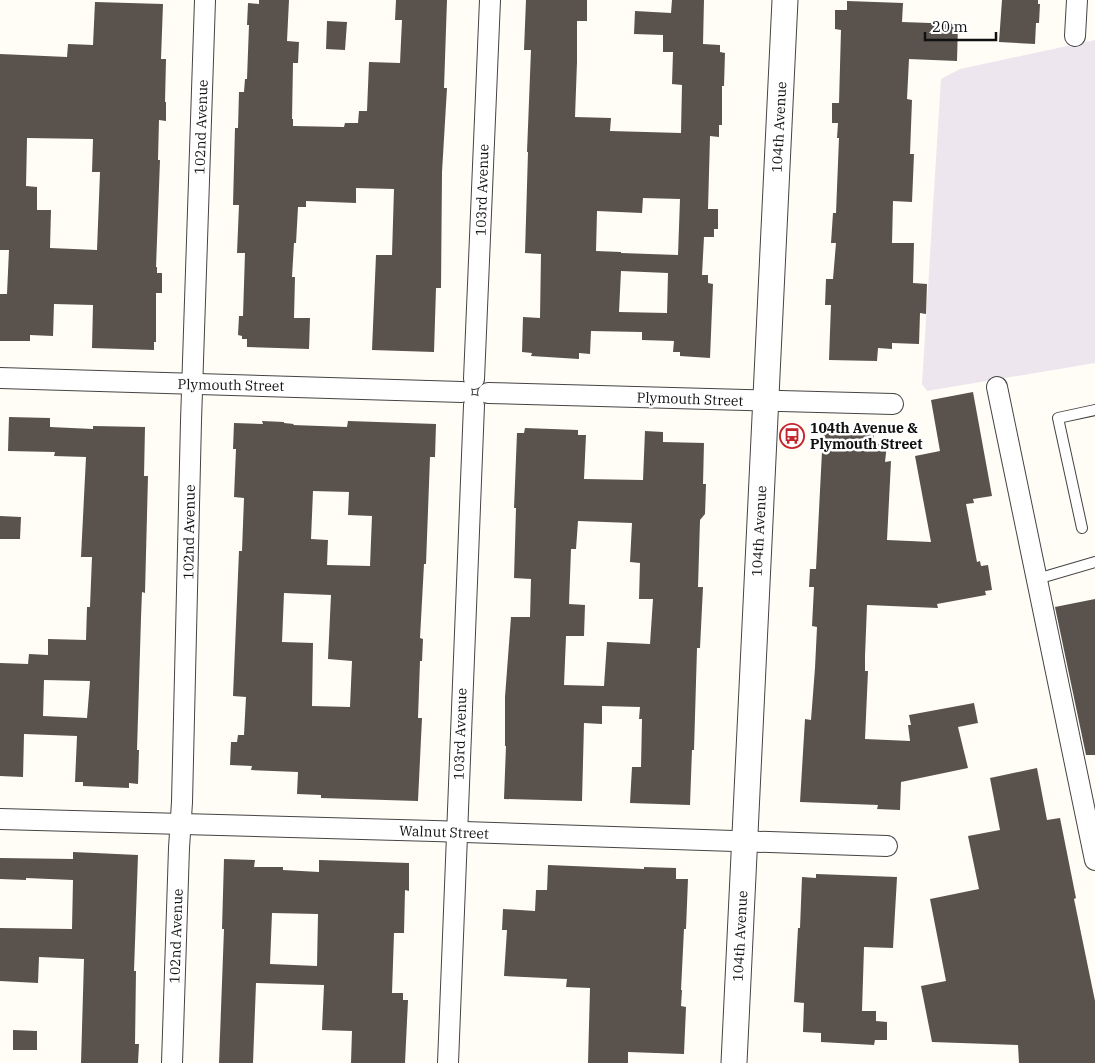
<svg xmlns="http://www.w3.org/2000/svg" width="1095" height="1063" font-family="'IBM Plex Serif',serif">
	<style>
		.industrial { fill: #eee6ef }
		.building { fill: #5a524d; fill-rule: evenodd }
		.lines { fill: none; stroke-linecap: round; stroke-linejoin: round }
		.service-casing { stroke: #444; stroke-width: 12 }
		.minor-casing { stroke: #444; stroke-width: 22 }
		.tertiary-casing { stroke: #444; stroke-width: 27 }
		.service { stroke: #fff; stroke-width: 10 }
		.minor { stroke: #fff; stroke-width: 20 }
		.tertiary { stroke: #fff; stroke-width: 25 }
		.labels { text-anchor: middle; stroke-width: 5; stroke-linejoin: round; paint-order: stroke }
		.street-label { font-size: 14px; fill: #111; stroke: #fff }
		.poi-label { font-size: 14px; font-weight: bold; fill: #111; stroke: #fff; text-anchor: start }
	</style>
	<rect width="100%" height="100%" fill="#fffdf5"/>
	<!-- industrial -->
	<polygon class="industrial" points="1095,40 1095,363 927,391 922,384 941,79 960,69"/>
	<!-- building -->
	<g class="building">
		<polygon points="259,0 289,0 287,41 299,42 298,63 293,63 292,119 293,119 293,126 344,127 345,123 358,123 359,111 367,111 369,62 400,63 402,20 395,20 396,0 447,0 444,88 447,88 442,172 441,288 436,288 434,352 372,350 376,255 392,255 394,189 356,188 356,203 306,201 306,207 298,207 296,243 294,243 292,277 295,277 294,318 310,318 309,349 247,347 247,339 242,339 242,336 238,335 239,316 243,316 245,253 237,253 239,205 233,205 235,128 238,128 239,92 244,92 245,79 247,79 249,25 247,25 248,3 259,4"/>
		<path d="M526,0h61v21h-10v41l-2,55 36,1 -1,13 71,2 1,-48 -10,-1 1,-32h-10v-17l-29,-1 1,-23 36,2 1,-13h32l-1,44 17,1v7l5,1 -1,33h-2v39h-3v12l-9,-1 -2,73h10v20h-4v8h-10l-2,38h6v8l5,1 -3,74 -30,-2v-4h-7l1,-11 -32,-1v-8l-51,-1 -1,23 -11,-1v6l-48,-3 1,-3 -10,-1 1,-35 17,1 1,-64 -16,-1 3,-101h-1l4,-102h-7zM643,198l37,1 -2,56 -57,-2v-1l-25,-1 1,-40 45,2zM621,271l47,2 -1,40 -48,-1z"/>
		<polygon points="1002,0 1038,0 1038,4 1040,4 1039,23 1036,23 1035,44 999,42"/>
		<polygon points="847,1 903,3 902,22 958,24 957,61 909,59 907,99 912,100 910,154 914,154 912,202 893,201 892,243 914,243 913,283 927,284 926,314 920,313 919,344 892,343 892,349 878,348 877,361 829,360 831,305 825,305 826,279 833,279 836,243 831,243 833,213 836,213 839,138 837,138 838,123 832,123 832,103 839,103 841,30 835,29 835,10 847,10"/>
		<path d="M95,2l68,2 -2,55h5l-1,43h1v19l-7,-1 -1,40h2l-4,107h1v6h5v20h-6v49h-2v8l-62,-2 1,-43 -39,-1 -1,32 -23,-1v6h-30v-47h7l2,-44h-9v-196l67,3 1,-13 25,1zM27,138l66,1 -1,33h8l-3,78 -47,-2 1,-38h-14v-23l-11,-1z"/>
		<polygon points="327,21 347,22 345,50 326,49"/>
		<polygon points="973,392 992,496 973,499 974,503 966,504 977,562 980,561 981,566 988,565 992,590 985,591 986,595 937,604 938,608 867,605 865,656 865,671 868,671 865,739 910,741 908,725 911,725 909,715 974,703 978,723 958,727 968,768 901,782 900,810 877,809 878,805 800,802 805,719 811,720 815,668 817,627 812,626 814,587 809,587 810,569 816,569 823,432 874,435 874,444 887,444 885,462 891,461 887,540 931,542 915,456 940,451 931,400"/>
		<path d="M9,417l41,1v9l43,2v-3l52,1 -1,49h4l-3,117 -3,-1 -1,26 -4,132h2l-1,34 -9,-1v5l-46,-2v-4h-8l2,-46 -53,-2 -1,43 -23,-1v-113l28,1 1,-10 19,1v-16l38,1 1,-33h3l2,-50h-11l5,-100 -32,-1 1,-4 -47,-1zM44,680l46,1 -3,37 -44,-2z"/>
		<path d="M262,421l22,1v1l10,1 -1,1 54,2 1,-6 88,3 -1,33h-5l-4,107h-2l-4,74 3,1 -1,22h-2l-2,57h4l-4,83 -97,-3v-3l-24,-1 1,-22 -47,-2 1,-4 -22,-1 1,-23h6l1,-7h6l2,-38 -13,-1 6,-145h3l2,-53 -10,-1 2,-48h-3l1,-26 29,1zM313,491l36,1 -1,23 24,1 -2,50 -43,-1 1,-25 -17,-1zM284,593l47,2 -3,64 24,2 -2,46 -38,-1 1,-63 -31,-1z"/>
		<path d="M525,428l53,2v5h8l-2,44 59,1 2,-49 18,1v10l41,1 -1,41h3l-1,30 -5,6 -2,67h5l-3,61h-3l-3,102h-2l-2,55 -60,-2 2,-36h9l1,-48h-3l1,-12 -38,-1v18l-18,-1 -2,78 -78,-2 2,-53h-1v-49l6,-80h19l1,-38 -17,-1 2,-70h-2l3,-75h7zM578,521l54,2 -2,39 10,1 -1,36h14l-3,45 -43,-2 -3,44 -40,-1 2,-49h18l1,-31 -16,-1 2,-55h5z"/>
		<polygon points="0,516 21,517 20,539 0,539"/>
		<polygon points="1095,599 1095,755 1086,755 1055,607"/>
		<polygon points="1037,768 1047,820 1060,818 1076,898 1074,899 1095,1001 1095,1063 1019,1063 1018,1045 932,1042 921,986 946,981 930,899 979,889 968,836 1000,830 990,778"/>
		<polygon points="73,852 138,855 134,971 136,971 135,1044 139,1044 138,1063 81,1063 84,959 39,957 38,983 0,981 0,928 72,929 73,880 26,878 26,880 0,879 0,858 73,859"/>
		<path d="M224,859l31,1 -1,7h29v3l36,2v-12l90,3v28l-4,-1 -1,43h-10l-2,60h11v7h5l-3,63h-54l1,-32 -30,-1 2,-45 -68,-2 -3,80h-34l5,-134h-2zM272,913l46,1 -1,52 -47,-2z"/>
		<polygon points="548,865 644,869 644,867 676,868 676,879 688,879 686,929 684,929 681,990 682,990 681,1006 686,1007 684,1054 628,1052 628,1063 588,1063 590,988 566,987 567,979 504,976 507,930 502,930 503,909 535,911 536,890 547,890"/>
		<polygon points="816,874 897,877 893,948 864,947 862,1011 876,1011 876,1021 887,1022 887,1040 875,1040 874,1045 821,1042 821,1033 803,1032 804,1003 794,1002 798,928 800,928 802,877 816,878"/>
		<polygon points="13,1030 37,1031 37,1050 13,1050"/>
	</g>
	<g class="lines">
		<defs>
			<g id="service">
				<polyline points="1082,528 1058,418 1095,410"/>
				<polyline points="1037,579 1095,562"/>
			</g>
			<g id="minor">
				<polyline points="1075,36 1077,0"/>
				<polyline points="0,378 462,392"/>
				<polyline points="474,379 490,0"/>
				<polyline points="997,387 1095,860"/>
				<polyline points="488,393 893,404"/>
				<polyline points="0,819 434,831 887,846"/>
				<polyline points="172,1063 179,848 182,802 191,421 205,0"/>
				<polyline points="448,1063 474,405"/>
			</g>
			<polyline id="tertiary" points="734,1063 785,0"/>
		</defs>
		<!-- service casing -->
		<use href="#service" class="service-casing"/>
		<!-- minor casing -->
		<use href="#minor" class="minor-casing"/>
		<!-- tertiary casing -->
		<use href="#tertiary" class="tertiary-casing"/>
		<!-- service -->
		<use href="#service" class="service"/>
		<!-- minor -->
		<use href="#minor" class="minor"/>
		<!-- tertiary -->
		<use href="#tertiary" class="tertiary"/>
	</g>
	<!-- icons -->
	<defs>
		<symbol id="bus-ring" viewBox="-11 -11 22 22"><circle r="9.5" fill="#fff" stroke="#c4262e" stroke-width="1.5"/><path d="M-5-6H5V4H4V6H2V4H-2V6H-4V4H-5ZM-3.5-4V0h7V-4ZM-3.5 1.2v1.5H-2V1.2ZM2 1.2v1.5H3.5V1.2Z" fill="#c4262e"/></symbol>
	</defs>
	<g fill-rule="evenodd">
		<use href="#bus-ring" x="778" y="422" width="28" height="28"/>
	</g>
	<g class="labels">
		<!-- street labels -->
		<g class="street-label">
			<text transform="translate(201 127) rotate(-88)" y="5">102nd Avenue</text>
			<text transform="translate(779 127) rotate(-87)" y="5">104th Avenue</text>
			<text transform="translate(482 190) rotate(-88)" y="5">103rd Avenue</text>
			<text transform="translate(231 385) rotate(1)" y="5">Plymouth Street</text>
			<text transform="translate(690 399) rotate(2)" y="5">Plymouth Street</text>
			<text transform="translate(759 531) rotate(-87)" y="5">104th Avenue</text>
			<text transform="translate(189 532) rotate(-89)" y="5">102nd Avenue</text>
			<text transform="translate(460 734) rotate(-88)" y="5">103rd Avenue</text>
			<text transform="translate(444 832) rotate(2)" y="5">Walnut Street</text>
			<text transform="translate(176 936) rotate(-88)" y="5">102nd Avenue</text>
			<text transform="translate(740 936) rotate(-87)" y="5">104th Avenue</text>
		</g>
		<!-- poi labels -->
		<g class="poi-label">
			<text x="810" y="433">104th Avenue &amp;<tspan x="810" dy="16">Plymouth Street</tspan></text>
		</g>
	</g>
	<!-- scale -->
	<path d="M925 32v8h71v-8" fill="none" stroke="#111111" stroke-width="2.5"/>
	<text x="932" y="32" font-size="15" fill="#111111" stroke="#ffffff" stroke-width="4" paint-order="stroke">20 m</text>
</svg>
